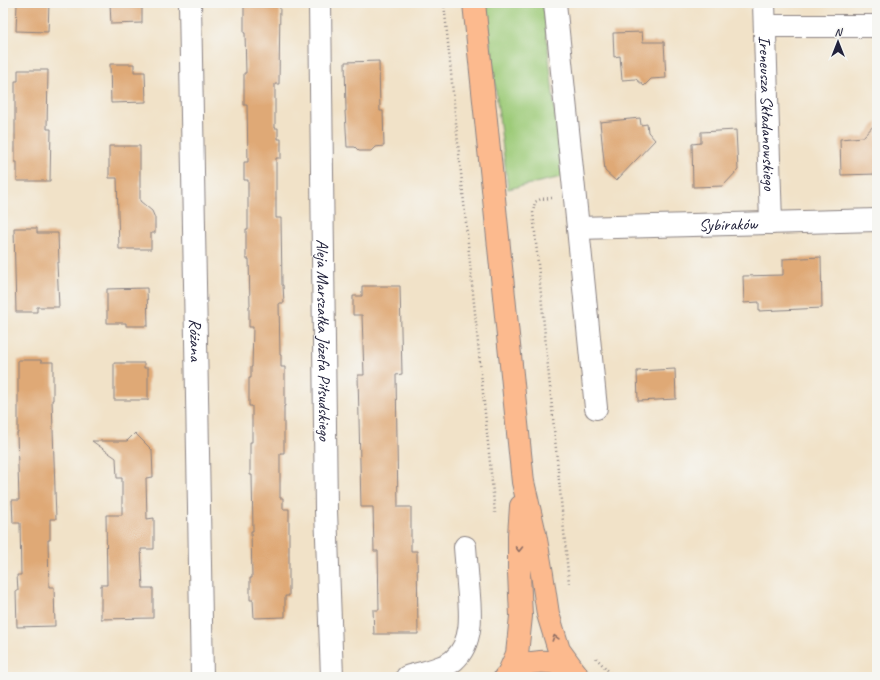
<svg xmlns="http://www.w3.org/2000/svg" width="880" height="680" font-family="Caveat,sans-serif">
	<style>
		.green { fill: #9dcb78; stroke: #60765a }
		.building { fill: #dfa976 }
		.lines { fill: none; stroke-linecap: round; stroke-linejoin: round }
		.minor-casing { stroke: #8a8282; stroke-width: 24 }
		.major-casing { stroke: #8a8282; stroke-width: 24 }
		.path { stroke: #8a8282; stroke-width: 2.5; stroke-dasharray: 1 3; stroke-linecap: butt }
		.minor { stroke: #fff; stroke-width: 22 }
		.major { stroke: #fcba8e; stroke-width: 22 }
		.oneway { stroke: #8f6e64 }
		.labels { text-anchor: middle; stroke-width: 3; stroke-linejoin: round; paint-order: stroke }
		.street-label { font-size: 17px; fill: #22223b; stroke: #f6f6f2 }
	</style>
	<rect width="100%" height="100%" fill="#f6f6f2"/>
	<filter id="ink" filterUnits="userSpaceOnUse"><feTurbulence type="fractalNoise" baseFrequency=".025" numOctaves="2"/><feDisplacementMap in="SourceGraphic" scale="8" xChannelSelector="R" yChannelSelector="G"/><feConvolveMatrix kernelMatrix="1 2 1 2 8 2 1 2 1" color-interpolation-filters="sRGB"/></filter>
	<filter id="wash" filterUnits="userSpaceOnUse"><feTurbulence type="fractalNoise" baseFrequency=".012" numOctaves="4" result="noise"/><feDisplacementMap in="SourceGraphic" scale="16" xChannelSelector="R" yChannelSelector="G"/><feGaussianBlur stdDeviation="0.9" result="paint"/><feColorMatrix in="noise" values="0 0 0 0 0 0 0 0 0 0 0 0 0 0 0 0 0 1.4 0 .05"/><feComposite in="paint" operator="in"/></filter>
	<g filter="url(#wash)">
		<rect width="100%" height="100%" fill="#f1e2c8"/>
		<!-- green -->
		<polygon class="green" points="485,3 543,3 562,177 508,189"/>
		<g id="blocks">
			<!-- building -->
			<g class="building">
				<polygon points="17,3 49,3 48,32 16,31"/>
				<polygon points="110,3 142,3 142,23 111,24"/>
				<polygon points="246,3 280,3 279,84 275,84 275,128 278,128 278,139 281,139 281,158 276,158 276,218 281,218 282,285 283,285 284,303 279,303 280,355 281,355 281,367 285,367 285,406 284,406 284,453 280,453 280,498 283,498 283,509 289,509 289,596 285,596 285,617 254,618 253,600 250,600 250,578 252,578 251,531 253,531 252,475 250,475 250,442 252,442 252,406 249,406 249,378 251,378 251,367 252,367 253,327 249,327 249,306 250,306 249,259 246,259 246,229 248,229 248,180 244,180 244,162 248,162 247,105 244,105 244,73 246,73 245,33 244,33 244,4 246,4"/>
				<polygon points="642,32 643,42 664,42 666,78 651,79 644,86 636,79 622,80 620,56 614,57 613,33"/>
				<polygon points="379,61 380,111 383,111 384,146 375,147 371,151 359,151 355,147 347,147 345,111 346,111 345,62"/>
				<polygon points="110,64 134,64 134,72 145,72 146,102 111,103"/>
				<polygon points="18,70 48,70 47,129 51,129 50,181 17,181 17,162 15,162 15,81 18,81"/>
				<polygon points="640,118 641,125 647,124 648,132 655,140 616,181 605,171 600,122"/>
				<polygon points="877,122 877,174 841,175 840,139 863,137"/>
				<polygon points="736,130 738,170 723,186 693,187 692,144 701,143 701,132"/>
				<polygon points="109,146 140,146 140,201 152,211 155,218 155,233 151,233 151,249 119,249 117,178 109,178"/>
				<polygon points="14,228 37,228 37,233 58,233 59,263 57,263 59,307 37,307 37,312 16,312"/>
				<polygon points="821,257 822,308 759,311 759,302 744,303 743,276 783,275 783,259"/>
				<polygon points="362,286 400,286 402,374 396,375 398,507 411,507 411,551 417,551 418,634 374,634 373,610 379,610 378,551 374,551 373,507 361,507 358,375 364,375 362,315 353,315 353,296 362,296"/>
				<polygon points="147,288 148,326 126,326 126,323 107,323 107,289"/>
				<polygon points="18,360 41,360 41,362 53,362 53,400 52,400 56,519 50,519 50,540 48,540 49,587 54,587 55,626 17,627 16,591 18,591 17,575 21,575 20,523 13,523 12,500 19,500 17,433 18,433"/>
				<polygon points="114,363 144,363 144,368 148,368 148,400 114,400"/>
				<polygon points="675,369 676,399 638,401 637,371"/>
				<polygon points="135,433 152,450 153,477 146,478 147,519 154,518 154,549 141,549 143,588 153,588 153,618 101,619 101,585 107,585 106,515 122,515 122,478 117,478 116,458 92,441 127,441"/>
			</g>
		</g>
	</g>
	<g filter="url(#ink)">
		<use href="#blocks" fill-opacity="0" stroke="#8a8282" stroke-width="1"/>
		<g class="lines">
			<defs>
				<g id="minor">
					<path id="s1" d="M190,3l12,674"/>
					<path id="s2" d="M320,3l6,507 6,167"/>
					<polyline points="555,3 578,228 596,408"/>
					<path id="s3" d="M764,3l7,220"/>
					<polyline points="765,26 877,26"/>
					<path id="s4" d="M578,228l299,-8"/>
					<path d="M407,677c13,-4 37,-8 47,-17 21,-19 16,-51 14,-76 -1,-13 -2,-25 -3,-37"/>
				</g>
				<g id="major">
					<polyline points="474,3 523,482 535,534 542,574 548,614 559,650 575,672"/>
					<polyline points="509,672 517,654 521,616 519,573 519,535 521,506"/>
					<path d="M505,677c18,-19 51,-20 71,-4"/>
				</g>
			</defs>
			<!-- minor casing -->
			<use href="#minor" class="minor-casing"/>
			<!-- major casing -->
			<use href="#major" class="major-casing"/>
			<!-- path -->
			<g class="path">
				<polyline points="444,3 495,513"/>
				<polyline points="552,198 541,199 535,202 533,212 569,583"/>
				<polyline points="596,658 614,677"/>
			</g>
			<!-- minor -->
			<use href="#minor" class="minor"/>
			<!-- major -->
			<use href="#major" class="major"/>
		</g>
		<!-- one-way arrows -->
		<defs><path id="oneway-chevron" d="M-2-3.5L2.5 0L-2 3.5" fill="none" stroke-width="1.6" stroke-linecap="round" stroke-linejoin="round"/></defs>
		<g class="oneway">
			<use href="#oneway-chevron" transform="translate(519 549) rotate(91)"/>
			<use href="#oneway-chevron" transform="translate(555 638) rotate(-107)"/>
		</g>
	</g>
	<g class="labels">
		<!-- street labels -->
		<g class="street-label">
			<text dy="6" stroke="none"><textPath href="#s3" startOffset="110">Ireneusza Składanowskiego</textPath></text>
			<text dy="6" stroke="none"><textPath href="#s4" startOffset="150">Sybiraków</textPath></text>
			<text dy="6" stroke="none"><textPath href="#s1" startOffset="337">Różana</textPath></text>
			<text dy="6" stroke="none"><textPath href="#s2" startOffset="337">Aleja Marszałka Józefa Piłsudskiego</textPath></text>
		</g>
	</g>
	<!-- margin -->
	<rect width="880" height="680" fill="none" stroke="#f6f6f2" stroke-width="16"/>
	<!-- north arrow -->
	<g transform="translate(838 42)" stroke="#f6f6f2" stroke-width="3" paint-order="stroke">
	<path d="M0-3L7 15L0 10L-7 15Z" fill="#22223b"/>
	<text y="-6" font-size="11" font-weight="bold" text-anchor="middle" fill="#22223b">N</text>
	</g>
</svg>
